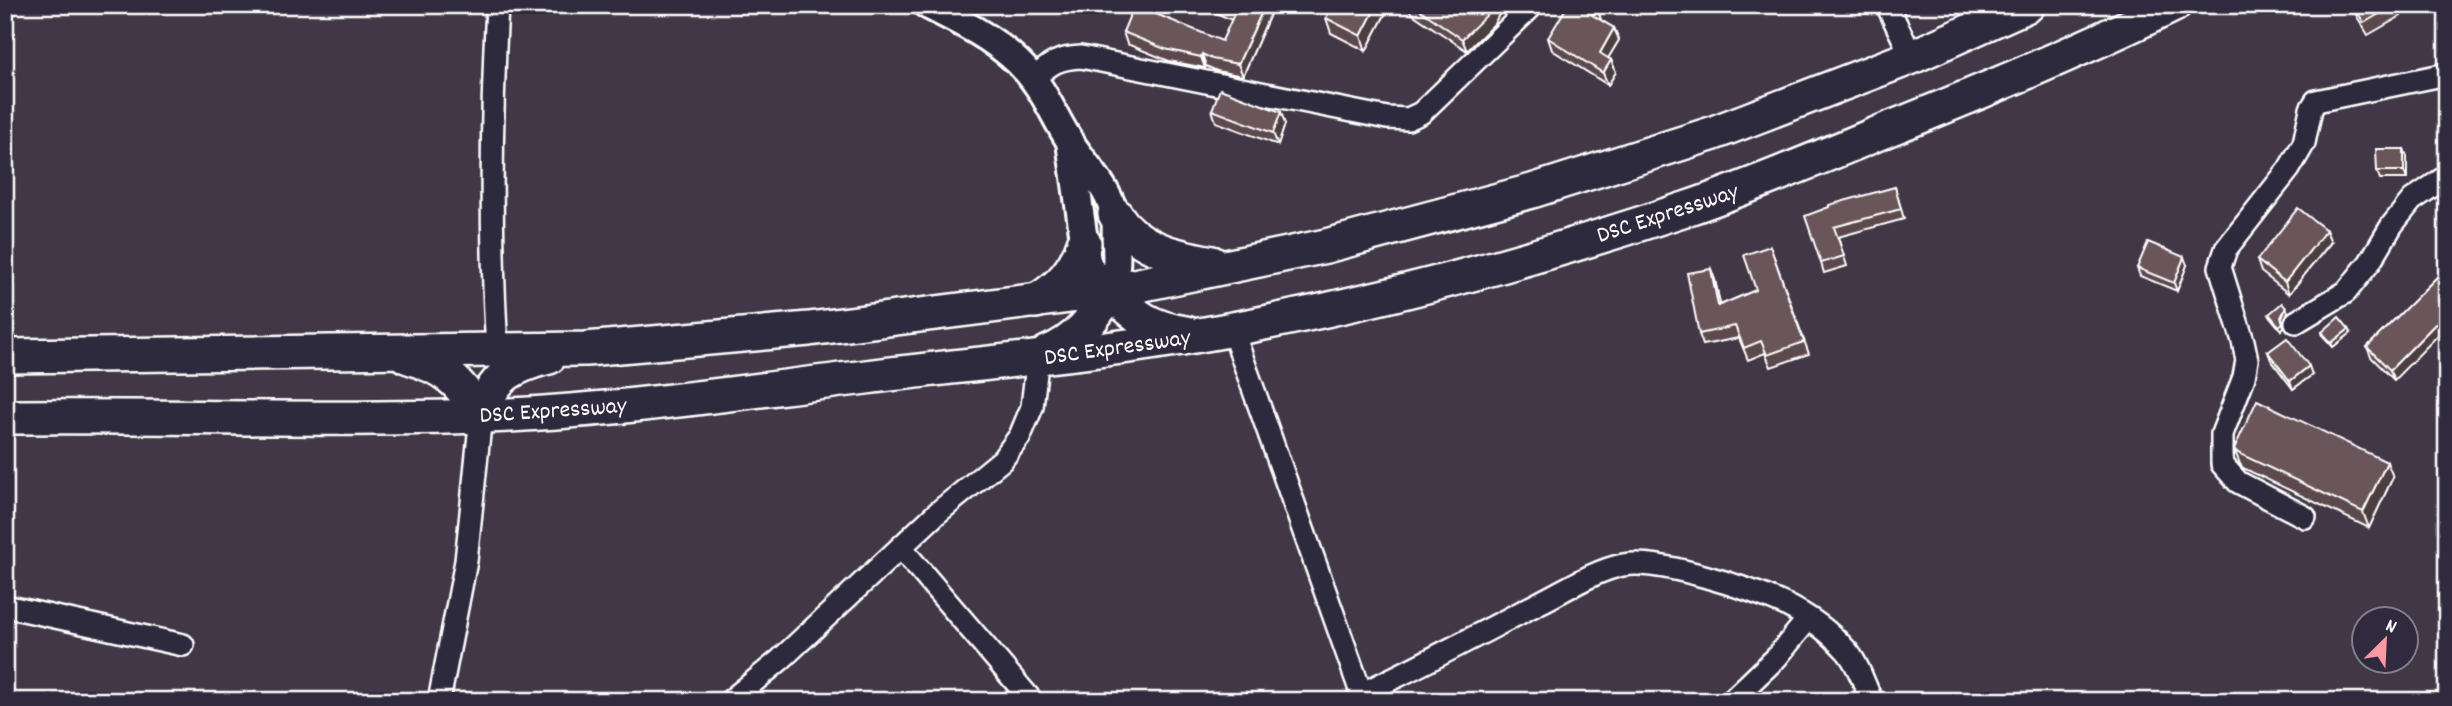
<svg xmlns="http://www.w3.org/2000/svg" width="2452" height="706" font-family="Dekko,sans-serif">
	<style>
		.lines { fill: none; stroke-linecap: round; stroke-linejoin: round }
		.minor-casing { stroke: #fff; stroke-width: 26 }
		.tertiary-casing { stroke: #fff; stroke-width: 32 }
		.primary-casing { stroke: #fff; stroke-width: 38 }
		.minor { stroke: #2f2a3d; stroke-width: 21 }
		.tertiary { stroke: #2f2a3d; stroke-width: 26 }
		.primary { stroke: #2f2a3d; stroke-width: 33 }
		.wall { fill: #5c494d; stroke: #fff; stroke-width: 2 }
		.shaded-wall { fill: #4b3c3f; stroke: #fff; stroke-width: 2 }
		.building { fill: #6b555a; stroke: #fff; stroke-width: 2 }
		.labels { text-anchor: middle; stroke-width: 7; stroke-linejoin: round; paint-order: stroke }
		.street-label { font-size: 24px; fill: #fff; stroke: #2f2a3d }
	</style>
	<rect width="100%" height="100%" fill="#413746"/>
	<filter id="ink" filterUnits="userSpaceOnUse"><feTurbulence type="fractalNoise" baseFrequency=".0143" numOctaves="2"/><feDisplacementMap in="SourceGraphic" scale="14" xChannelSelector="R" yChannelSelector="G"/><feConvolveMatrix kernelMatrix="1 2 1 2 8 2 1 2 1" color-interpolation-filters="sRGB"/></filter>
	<g filter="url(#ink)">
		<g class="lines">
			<defs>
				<g id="minor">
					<polyline points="1887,5 1912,57"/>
					<path d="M1033,79c18,-16 25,-21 48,-22l306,61 21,1 13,-6 112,-108"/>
					<polyline points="2296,322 2346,292 2370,262 2392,225 2412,200 2447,176"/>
					<polyline points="1232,329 1364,701"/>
					<path d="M497,349c-7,-114 -6,-229 0,-344"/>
					<polyline points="2305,517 2238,482 2222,464 2222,434 2244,377 2247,360 2243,341 2220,267 2226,249 2289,169 2304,143 2311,109 2316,101 2447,74"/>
					<polyline points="901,548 1032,701"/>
					<polyline points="5,606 183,645"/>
					<path d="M1361,694c61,-29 120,-61 180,-92 24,-12 55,-32 82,-37 36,-7 128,24 163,40 22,11 43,26 59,44 13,13 19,36 27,52"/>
					<polyline points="439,701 466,561 481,415"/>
					<polyline points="730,701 780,660 936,514 1002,460 1020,436 1032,407 1038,356"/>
					<polyline points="1731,701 1776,658 1808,619"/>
				</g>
				<path id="tertiary" d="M927,5c32,16 65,32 91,57 27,26 34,52 53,81 15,23 34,41 43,68 3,10 1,22 2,32 1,18 1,31 -6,48l-16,-15 -7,-15 -17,-119"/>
				<g id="primary">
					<path d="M1115,214c22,35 59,42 97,49"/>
					<path d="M1036,301c24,-14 39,-31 48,-58"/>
					<path d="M1047,353c30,-12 48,-35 63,-62 25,25 40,37 76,42"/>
					<polyline points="5,356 586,349 809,329 1110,291 1326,246 1532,191 1711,134 1912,57 2028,5"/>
					<path d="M406,356c41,13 52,24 75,59"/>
					<path d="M481,415c11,-38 31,-49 68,-58"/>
					<path d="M5,417c168,-2 337,5 505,-2 119,-6 238,-24 356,-38 123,-15 246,-25 367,-48 154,-29 307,-71 455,-121 67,-23 133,-51 198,-78 98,-39 194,-79 288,-125"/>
				</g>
			</defs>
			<!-- minor casing -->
			<use href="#minor" class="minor-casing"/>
			<!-- tertiary casing -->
			<use href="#tertiary" class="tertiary-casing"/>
			<!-- primary casing -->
			<use href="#primary" class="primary-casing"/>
			<!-- minor -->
			<use href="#minor" class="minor"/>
			<!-- tertiary -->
			<use href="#tertiary" class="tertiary"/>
			<!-- primary -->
			<use href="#primary" class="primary"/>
		</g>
		<!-- wall -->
		<g class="wall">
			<polygon points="1198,5 1274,5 1243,76 1217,71 1206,66 1205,68 1169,61 1127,44 1123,32 1222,41 1232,20"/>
			<polygon points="1390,5 1366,51 1331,33 1326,18"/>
			<polygon points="1408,5 1504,5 1494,24 1467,51 1411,13"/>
			<polygon points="1916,5 1927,5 1917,9"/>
			<polygon points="2350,5 2407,5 2399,10 2401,16 2368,35"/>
			<polygon points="1597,8 1601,20 1614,28 1619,40 1608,58 1611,60 1616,72 1608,85 1552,50 1548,38"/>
			<polygon points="1212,110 1285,124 1278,145 1216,122"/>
			<polygon points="2404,149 2407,157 2407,179 2380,179 2377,171"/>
			<polygon points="1895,187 1904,219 1838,237 1847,266 1824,273 1821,263 1829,207"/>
			<polygon points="2331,242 2289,294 2261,272 2257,260"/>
			<polygon points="1770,246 1809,354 1771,367 1765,353 1748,360 1739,338 1703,345 1699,334 1711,269 1715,280 1720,305 1756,290"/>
			<polygon points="2187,265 2177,291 2140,276 2137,268"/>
			<polygon points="2447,267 2394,380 2371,357 2367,347"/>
			<polygon points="2288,312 2283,322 2284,327 2281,330 2271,318 2269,314"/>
			<polygon points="2349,329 2351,333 2333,347 2323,336 2322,332"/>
			<polygon points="2268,352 2312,375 2293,389 2271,360"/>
			<polygon points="2234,449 2393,477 2369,528 2243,468 2240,464"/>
		</g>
		<!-- shaded-wall -->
		<g class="shaded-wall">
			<polygon points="1265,5 1274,5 1243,76 1238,64"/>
			<polygon points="1377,5 1390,5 1366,51 1361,36"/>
			<polygon points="1493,5 1504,5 1494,24 1467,51 1462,39"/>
			<polygon points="1597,8 1601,20 1597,27 1592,15"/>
			<polygon points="1614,28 1619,40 1604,65 1600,53"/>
			<polygon points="1202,54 1206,66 1205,68 1201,57"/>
			<polygon points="1611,60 1616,72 1608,85 1603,73"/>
			<polygon points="1281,112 1285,124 1278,145 1273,133"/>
			<polygon points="2404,149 2407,157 2407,179 2404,171"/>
			<polygon points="2326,230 2331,242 2289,294 2285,282"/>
			<polygon points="2184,257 2187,265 2177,291 2174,283"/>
			<polygon points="1711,269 1715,280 1723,318 1718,306"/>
			<polygon points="2286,308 2288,312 2283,322 2284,327 2281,330 2279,326"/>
			<polygon points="2447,312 2447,326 2394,380 2390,370"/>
			<polygon points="2349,329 2351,333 2333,347 2331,343"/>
			<polygon points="2309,366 2312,375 2293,389 2290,381"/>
			<polygon points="2387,462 2393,477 2369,528 2363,512"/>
		</g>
		<!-- building -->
		<g class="building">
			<polygon points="1134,5 1222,41 1235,12 1221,5 1265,5 1238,64 1212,59 1202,54 1201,57 1165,49 1123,32"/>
			<polygon points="1332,5 1377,5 1361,36 1326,18"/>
			<polygon points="1413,5 1493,5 1490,12 1462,39"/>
			<polygon points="1568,5 1593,5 1597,8 1592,15 1614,28 1600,53 1611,60 1603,73 1548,38"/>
			<polygon points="2353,5 2394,5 2364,23"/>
			<polygon points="1220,89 1281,112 1273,133 1212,110"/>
			<polygon points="2376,149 2404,149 2404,171 2377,171"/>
			<polygon points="1895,187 1901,209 1834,227 1844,256 1821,263 1805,216 1829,207 1829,205"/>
			<polygon points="2298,208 2326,230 2285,282 2257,260"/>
			<polygon points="2148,242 2184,257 2174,283 2137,268"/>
			<polygon points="1770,246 1804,342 1767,355 1761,341 1744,348 1735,326 1699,334 1687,273 1711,269 1718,306 1756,290 1744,255"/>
			<polygon points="2447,267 2447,312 2390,370 2367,347"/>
			<polygon points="2282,303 2286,308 2281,317 2283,323 2279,326 2269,314"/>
			<polygon points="2339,317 2349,329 2331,343 2322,332"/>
			<polygon points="2287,338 2309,366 2290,381 2268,352"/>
			<polygon points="2257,400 2387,462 2363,512 2238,453 2234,449"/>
		</g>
	</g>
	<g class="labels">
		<!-- street labels -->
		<g class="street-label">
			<text transform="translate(1667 212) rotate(-18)" y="8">DSC Expressway</text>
			<text transform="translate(1117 346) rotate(-8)" y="8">DSC Expressway</text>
			<text transform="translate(553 409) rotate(-4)" y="8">DSC Expressway</text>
		</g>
	</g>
	<!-- margin -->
	<rect width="2452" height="706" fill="none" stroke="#2f2a3d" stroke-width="28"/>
	<rect x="14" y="14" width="2424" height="678" fill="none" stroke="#fff" stroke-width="2.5" filter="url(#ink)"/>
	<!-- north arrow -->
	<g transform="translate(2385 640) rotate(24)"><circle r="33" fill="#2f2a3d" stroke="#827f8b" stroke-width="2"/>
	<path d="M0-5L12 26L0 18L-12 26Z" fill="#ff9aa2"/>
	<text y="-10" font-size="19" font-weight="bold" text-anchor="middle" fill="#ffffff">N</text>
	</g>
</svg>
